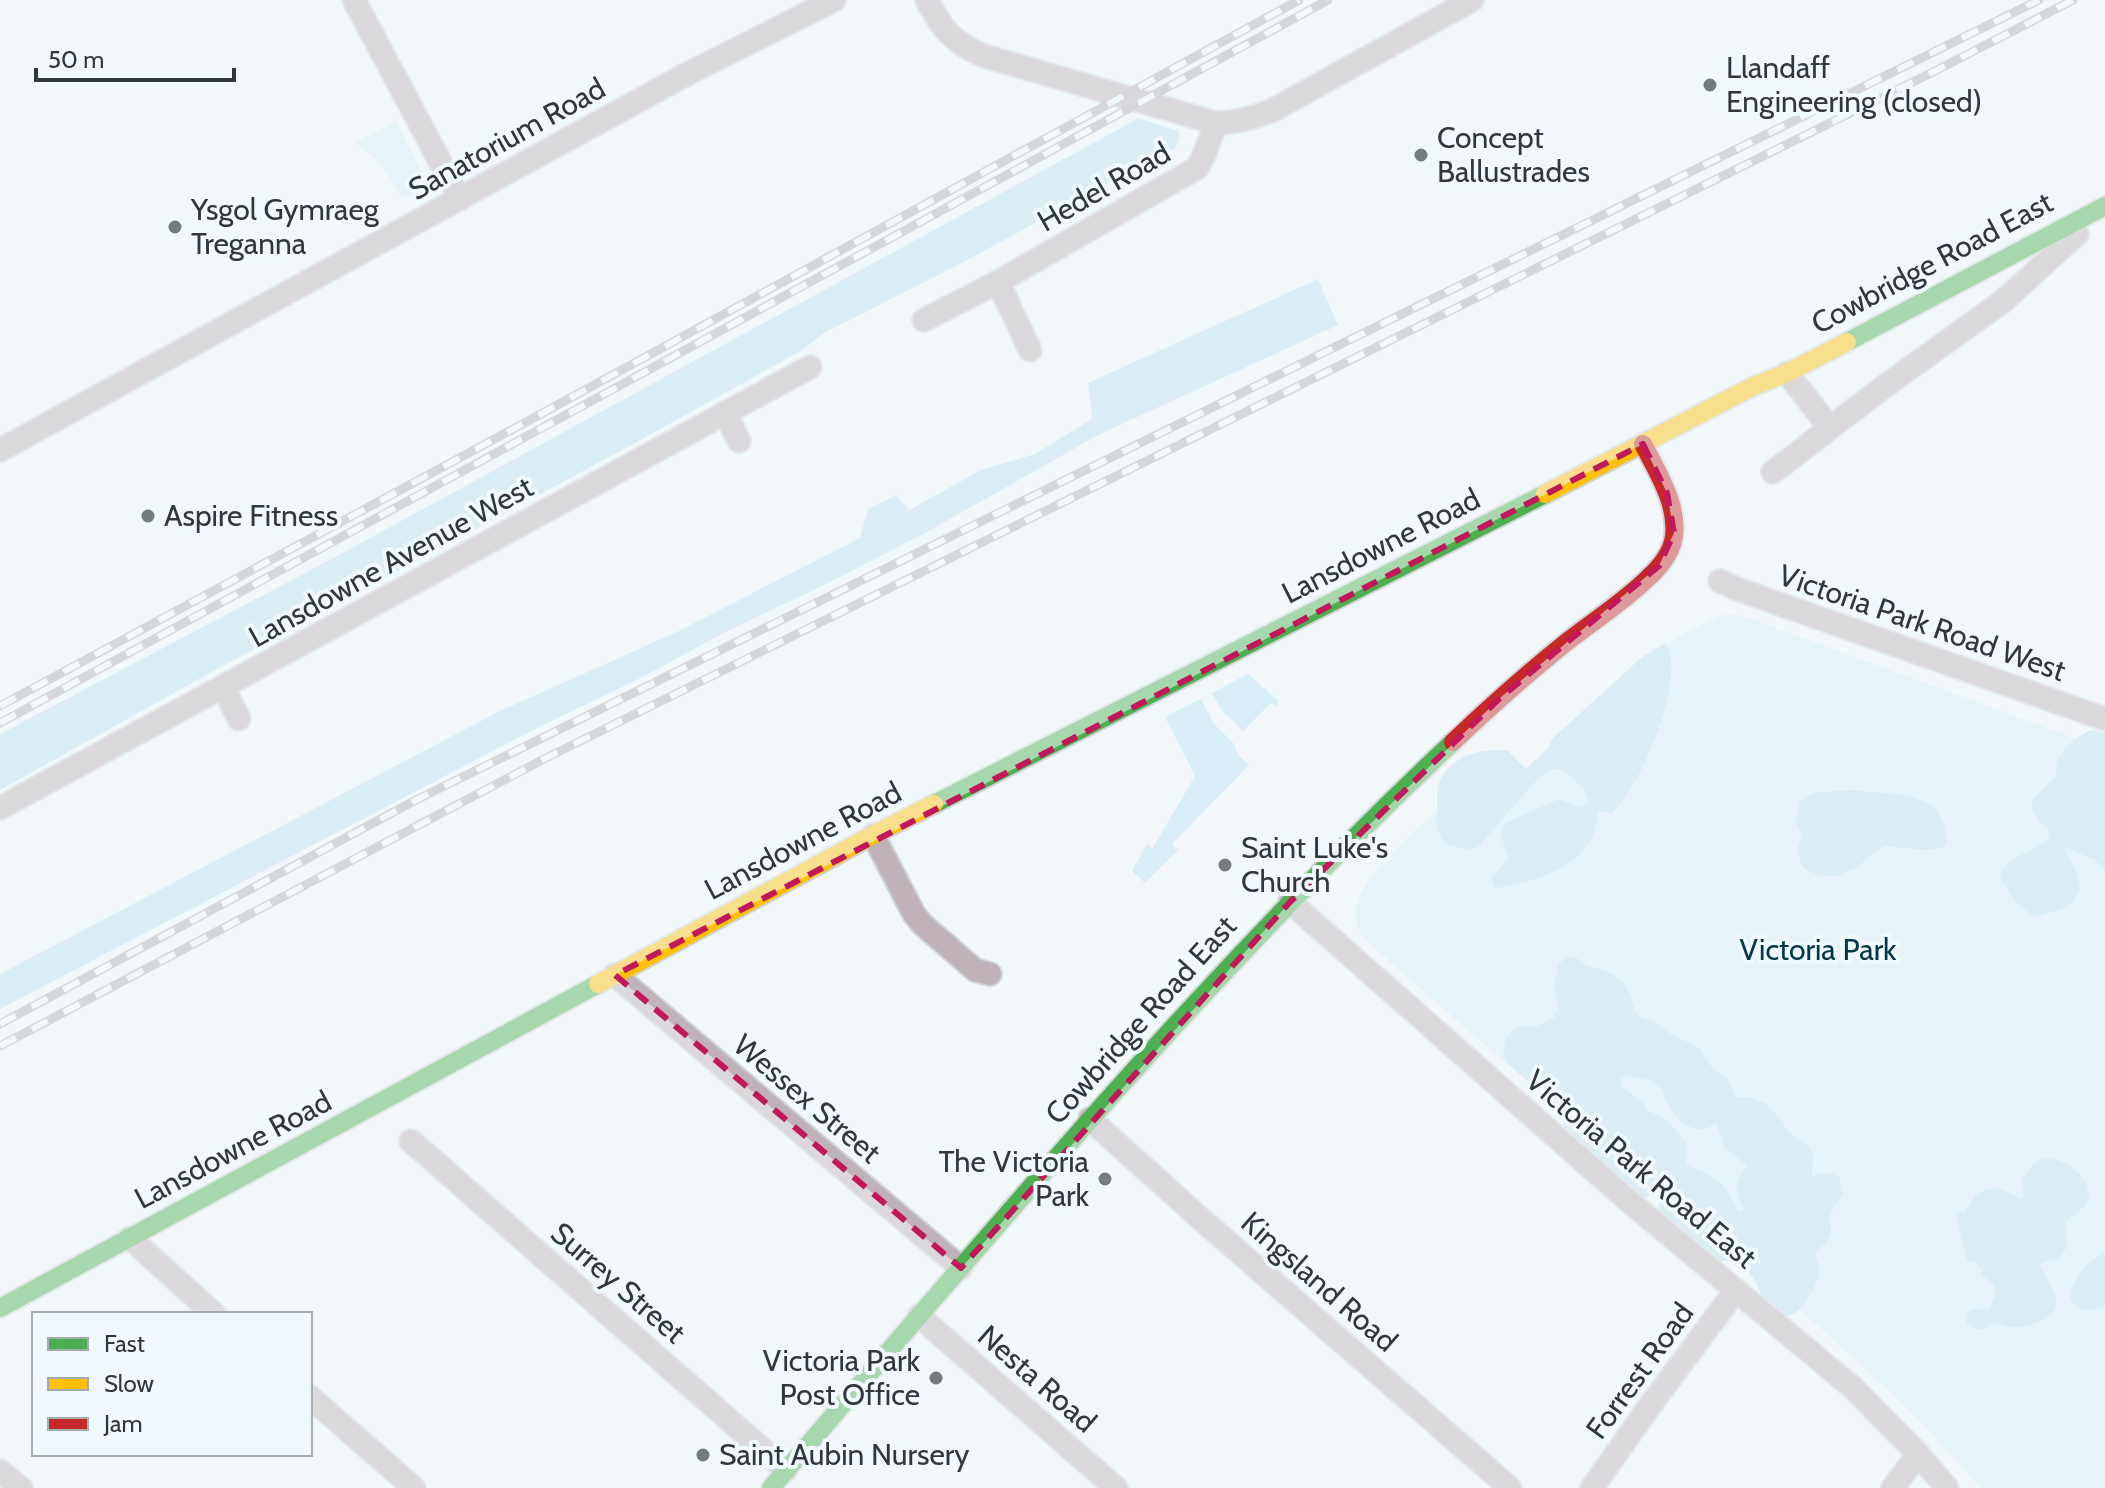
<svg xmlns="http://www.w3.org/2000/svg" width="2105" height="1488" font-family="Cabin,sans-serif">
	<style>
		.green { fill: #d8eef7 }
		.forest { fill: #bedfed; fill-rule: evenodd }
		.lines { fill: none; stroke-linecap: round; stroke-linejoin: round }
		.street-casing { stroke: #d0d5d7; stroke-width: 26 }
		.fast-casing { stroke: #d0d5d7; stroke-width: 22 }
		.slow-casing { stroke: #d0d5d7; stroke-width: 22 }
		.jam-casing { stroke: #d0d5d7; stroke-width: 22 }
		.street { stroke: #bfb3b9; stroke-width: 22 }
		.fast { stroke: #4caf50; stroke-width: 18 }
		.slow { stroke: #ffc107; stroke-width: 18 }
		.jam { stroke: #c62828; stroke-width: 18 }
		.rail-casing { stroke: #b4b0b3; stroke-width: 9 }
		.rail { stroke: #eff9fe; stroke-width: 6; stroke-dasharray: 18; stroke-linecap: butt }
		.marked { fill: none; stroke: #c2185b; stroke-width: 6; stroke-dasharray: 16 10; stroke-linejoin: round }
		.poi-dot { fill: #737c7f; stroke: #eff9fe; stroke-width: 3 }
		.labels { text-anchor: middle; stroke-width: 8; stroke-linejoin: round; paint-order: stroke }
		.poi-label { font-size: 30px; fill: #2f393d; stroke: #eff9fe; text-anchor: start }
		.street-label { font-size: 30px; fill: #2f393d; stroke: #eff9fe }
		.park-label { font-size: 30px; fill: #043747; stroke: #eff9fe }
	</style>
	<rect width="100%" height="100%" fill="#f2f8fa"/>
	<!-- green -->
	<g class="green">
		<path d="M396,122l29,56c-2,12 -13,15 -23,20 -13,-25 -23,-40 -48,-55z"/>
		<path d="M1733,614l13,3 359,132v739h-124c-109,-126 -241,-228 -368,-334 -84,-70 -166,-142 -248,-214 -7,-10 -12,-22 -9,-35 6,-19 22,-36 36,-50 35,-38 75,-71 115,-105l19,19 22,-21 4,-9 89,-81 45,-26 37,-17z"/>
		<polygon points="1248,674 1279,701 1276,706 1271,703 1243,731 1222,711 1212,693"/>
		<polygon points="1201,699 1214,724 1235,745 1237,753 1249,765 1172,844 1178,850 1145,883 1132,871 1147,844 1152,849 1195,776 1165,717"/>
	</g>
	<!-- forest -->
	<g class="forest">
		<polygon points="1139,118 1178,131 1180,140 1175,148 954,267 826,332 799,352 644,438 208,674 0,790 0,734 326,562"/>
		<polygon points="1318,279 1338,325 1100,434 927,532 820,587 721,634 645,676 533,730 0,1009 0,974 500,711 679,631 860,538 868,509 896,495 909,510 981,470 1035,454 1092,419 1088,383"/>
		<path d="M1666,643c2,6 5,12 5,18 4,40 -30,124 -59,152l-14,-2c-1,6 -1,13 -3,19 -13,39 -63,53 -100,58l-4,-10 18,-20 -9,-24 5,-11 54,-24 23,9 7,-7 -5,-12 -22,-20h-12l-14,12 -59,67 -12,1 -20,-5c-10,-16 -9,-16 -8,-35 0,-10 -1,-21 4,-31 14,-24 40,-29 66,-28l19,19 22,-21 4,-9 89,-81z"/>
		<path d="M2091,730l14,3v137l-10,-10 -32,-14 15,28 2,15 -7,13 -8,6 -29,9c-18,-10 -29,-24 -36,-43l9,-13 32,-16 8,-6 -1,-9 -9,-8 -8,-14 2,-9 23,-22c-1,-25 14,-36 35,-47z"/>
		<path d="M1851,790c23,3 71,2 86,20 6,7 8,20 10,30l-4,8 -19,2 -40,-4 -16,11 -9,9 -22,10h-17l-17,-8 -6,-18 5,-15 -6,-13 3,-20 15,-9z"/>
		<path d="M1566,957h9l11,8 27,9 10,8 7,11 5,19 7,6 12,3 17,13 27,13 15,22 15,9 7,19 18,1 13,6 17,18 4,9 21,14 5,10 -1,21c10,-3 19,-5 28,2l2,16 -13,23c6,16 -1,25 -14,35 0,7 4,12 5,19 0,9 -15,33 -22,40 -5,4 -12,5 -18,6l-17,-15c-3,-15 -14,-36 -30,-40 -6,-2 -14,-1 -20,-1 -7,-9 -13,-19 -22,-25 -10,-6 -23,-7 -29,-18 -6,-9 0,-22 -4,-32l-11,11 -16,6 -69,-63 3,-27 -58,-50 -4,-9 3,-15 7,-9 9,-4 13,1 19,-9 4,-9 -4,-21 4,-23zM1627,1075l25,6 10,8c3,16 17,37 35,40 7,1 14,-3 20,-5l8,25 23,17c-14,15 -15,27 -3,44l-6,2c-5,-7 -8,-16 -13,-23 -10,-13 -25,-18 -40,-24l1,-16 -2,-8 -18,-21 -20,-10 -5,-8 -19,-15 -2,-8z"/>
		<path d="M2044,1158c4,1 9,1 13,2 16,4 40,26 29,44 -5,7 -14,12 -20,18l1,25 -9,13 -12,1 -6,4c11,22 32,45 -2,57 -8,3 -17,6 -26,5 -13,0 -15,-11 -28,3l-10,-1 -8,-7 1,-7 4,-6h18c17,-33 -6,-21 -11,-46l-11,-3 -12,-48h10c17,-31 30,-28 57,-12l2,-6 -3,-14 13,-17z"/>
		<path d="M2105,1251v56c-14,5 -26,5 -35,-7 1,-22 17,-37 35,-49z"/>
	</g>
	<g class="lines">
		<defs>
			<g id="street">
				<polyline points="354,0 460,199"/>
				<path d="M927,0c15,29 26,43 57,56l232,67c21,0 38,-5 57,-13l199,-110"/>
				<polyline points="924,320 998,282"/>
				<polyline points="1030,350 998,282 1197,168 1204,155 1216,123"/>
				<polyline points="1787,373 1830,428"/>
				<polyline points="725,413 739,441"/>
				<polyline points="0,450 689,73 834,0"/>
				<polyline points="1773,472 1885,386 2002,302 2077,234"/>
				<polyline points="1720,581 1737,589 2105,719"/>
				<polyline points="223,687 239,719"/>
				<polyline points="0,808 810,367"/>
				<polyline points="873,835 914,914 922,924 975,970 990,974"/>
				<polyline points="1290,902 1631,1203 1852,1387 1918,1454 1947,1488"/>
				<polyline points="615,975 961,1268"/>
				<polyline points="1090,1119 1201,1219 1510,1488"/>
				<polyline points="411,1141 786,1470"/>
				<polyline points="130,1238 214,1314"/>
				<polyline points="919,1316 1116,1488"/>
				<polyline points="310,1397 414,1488"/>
				<polyline points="0,1471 21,1488"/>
				<polyline points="1592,1488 1649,1407 1736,1290"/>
				<polyline points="1893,1488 1918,1454"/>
			</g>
			<g id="fast">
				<polyline points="1847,342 2105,206"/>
				<polyline points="934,804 1545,494"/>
				<polyline points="0,1308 598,984"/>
				<path d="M771,1488c220,-255 436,-515 682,-746"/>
			</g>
			<g id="slow">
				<polyline points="1545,494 1754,386 1787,373 1847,342"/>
				<polyline points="598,984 873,835 934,804"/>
			</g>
			<path id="jam" d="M1453,742c37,-35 75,-69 115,-101 27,-21 57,-40 81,-64 12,-11 23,-25 25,-41 4,-32 -17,-65 -31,-92"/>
		</defs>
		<!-- street casing -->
		<use href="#street" class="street-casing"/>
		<!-- fast casing -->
		<use href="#fast" class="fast-casing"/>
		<!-- slow casing -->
		<use href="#slow" class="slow-casing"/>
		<!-- jam casing -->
		<use href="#jam" class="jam-casing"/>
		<!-- street -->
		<use href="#street" class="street"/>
		<!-- fast -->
		<use href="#fast" class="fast"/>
		<!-- slow -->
		<use href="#slow" class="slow"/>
		<!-- jam -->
		<use href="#jam" class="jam"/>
		<defs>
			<g id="rail">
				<polyline points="0,706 541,414 1299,0"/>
				<polyline points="0,723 1328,0"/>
				<polyline points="0,1024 414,801 2039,0"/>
				<polyline points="0,1046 544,759 1935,71 2073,0"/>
			</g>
		</defs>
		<!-- rail casing -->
		<use href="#rail" class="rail-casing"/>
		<!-- rail -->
		<use href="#rail" class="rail"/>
	</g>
	<!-- marked area -->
	<path d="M0 0H2105V1488H0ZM1643,444l24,49 7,40 -15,33 -159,132 -210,204 -329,366 -346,-293z" fill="#f2f8fa" fill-opacity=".55" fill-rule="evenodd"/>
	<path class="marked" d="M1643,444l24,49 7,40 -15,33 -159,132 -210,204 -329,366 -346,-293z"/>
	<!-- markers -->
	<g class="poi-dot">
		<circle cx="1710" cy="85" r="8"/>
		<circle cx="1421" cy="155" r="8"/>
		<circle cx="175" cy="227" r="8"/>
		<circle cx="148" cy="516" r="8"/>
		<circle cx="1225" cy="865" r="8"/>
		<circle cx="1105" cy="1179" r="8"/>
		<circle cx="936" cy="1378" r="8"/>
		<circle cx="703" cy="1455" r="8"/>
	</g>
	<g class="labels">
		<!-- poi labels -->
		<g class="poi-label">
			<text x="1726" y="78">Llandaff<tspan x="1726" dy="34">Engineering (closed)</tspan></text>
			<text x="1437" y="148">Concept<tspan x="1437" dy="34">Ballustrades</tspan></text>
			<text x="191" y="220">Ysgol Gymraeg<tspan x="191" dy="34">Treganna</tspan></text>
			<text x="164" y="526">Aspire Fitness</text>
			<text x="1241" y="858">Saint Luke's<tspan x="1241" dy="34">Church</tspan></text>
			<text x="1089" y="1172" text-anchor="end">The Victoria<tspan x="1089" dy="34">Park</tspan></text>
			<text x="920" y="1371" text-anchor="end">Victoria Park<tspan x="920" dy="34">Post Office</tspan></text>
			<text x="719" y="1465">Saint Aubin Nursery</text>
		</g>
		<!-- street labels -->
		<g class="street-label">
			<text transform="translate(507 139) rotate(-29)" y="10">Sanatorium Road</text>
			<text transform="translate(1104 187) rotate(-30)" y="10">Hedel Road</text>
			<text transform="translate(1932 263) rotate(-28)" y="10">Cowbridge Road East</text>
			<text transform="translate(1381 546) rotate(-27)" y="10">Lansdowne Road</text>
			<text transform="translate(391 562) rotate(-29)" y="10">Lansdowne Avenue West</text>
			<text transform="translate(1922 623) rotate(19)" y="10">Victoria Park Road West</text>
			<text transform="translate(803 841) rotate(-28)" y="10">Lansdowne Road</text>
			<text transform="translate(1141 1020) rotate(-48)" y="10">Cowbridge Road East</text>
			<text transform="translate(807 1099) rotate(40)" y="10">Wessex Street</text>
			<text transform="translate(233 1150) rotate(-28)" y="10">Lansdowne Road</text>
			<text transform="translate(1641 1169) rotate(40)" y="10">Victoria Park Road East</text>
			<text transform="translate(1319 1282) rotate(41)" y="10">Kingsland Road</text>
			<text transform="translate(618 1283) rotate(41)" y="10">Surrey Street</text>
			<text transform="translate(1640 1371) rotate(-54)" y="10">Forrest Road</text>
			<text transform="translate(1037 1379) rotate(41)" y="10">Nesta Road</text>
		</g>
		<!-- park labels -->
		<g class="park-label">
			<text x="1818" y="960">Victoria Park</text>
		</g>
	</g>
	<!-- legend -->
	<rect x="32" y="1312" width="280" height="144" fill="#eff9fe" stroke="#a2acb1" stroke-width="2"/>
	<rect x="48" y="1338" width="40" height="12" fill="#4caf50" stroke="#a2acb1" stroke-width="2"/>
	<text x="104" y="1352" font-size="24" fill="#2f393d">Fast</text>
	<rect x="48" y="1378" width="40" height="12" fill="#ffc107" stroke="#a2acb1" stroke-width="2"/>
	<text x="104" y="1392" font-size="24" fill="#2f393d">Slow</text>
	<rect x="48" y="1418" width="40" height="12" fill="#c62828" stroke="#a2acb1" stroke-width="2"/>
	<text x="104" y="1432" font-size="24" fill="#2f393d">Jam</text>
	<!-- scale -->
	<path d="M36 68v12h198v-12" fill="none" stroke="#2f393d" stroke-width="4"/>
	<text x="48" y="68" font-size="24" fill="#2f393d" stroke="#eff9fe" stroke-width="6" paint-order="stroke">50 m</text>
</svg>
